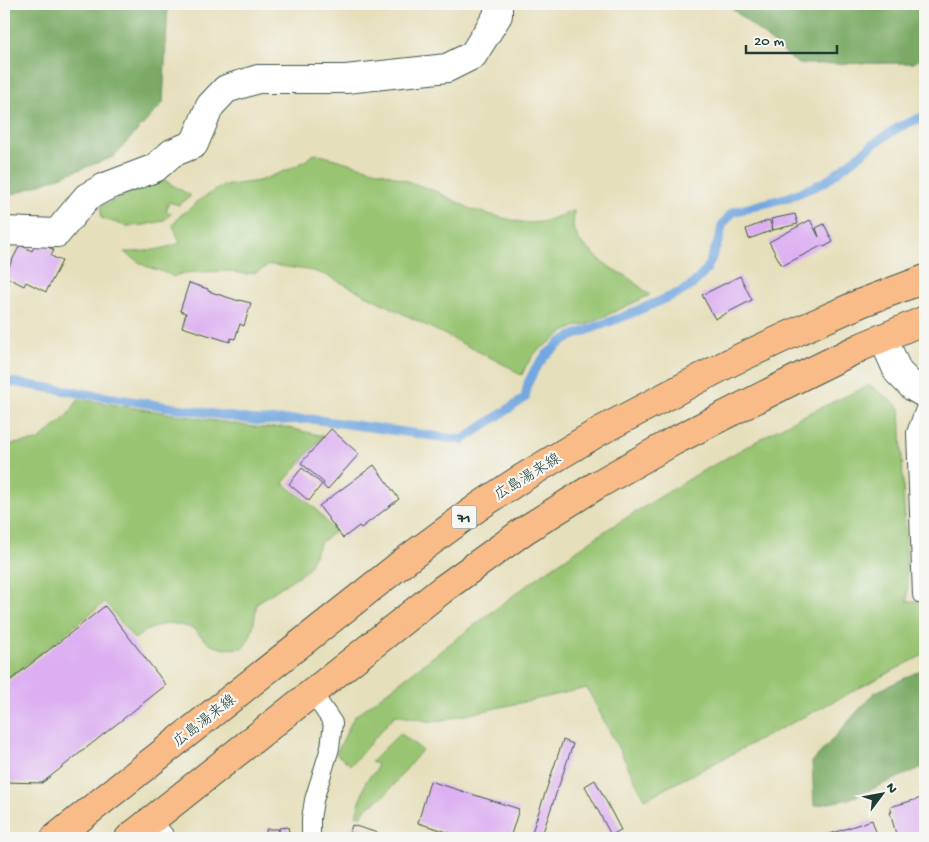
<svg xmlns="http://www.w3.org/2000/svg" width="929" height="842" font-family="'Gochi Hand','Klee One',sans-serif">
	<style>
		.green { fill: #99c573; stroke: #5c8154 }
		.forest { fill: #7aaa65; stroke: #4c744c }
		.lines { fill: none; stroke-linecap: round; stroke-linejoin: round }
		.stream { stroke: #73a7e0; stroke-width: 9 }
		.building { fill: #dcaff2 }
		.lane-casing { stroke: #3d5548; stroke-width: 20 }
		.street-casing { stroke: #3d5548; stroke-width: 30 }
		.primary-casing { stroke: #3d5548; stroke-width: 30 }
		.lane { stroke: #fff; stroke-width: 18 }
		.street { stroke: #fff; stroke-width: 28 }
		.primary { stroke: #f9bc89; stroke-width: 28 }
		.labels { text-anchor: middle; stroke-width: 4.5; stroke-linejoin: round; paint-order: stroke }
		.shield { fill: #f6f6f2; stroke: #60746d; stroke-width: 1 }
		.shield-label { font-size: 14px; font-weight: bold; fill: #1f3d34 }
		.street-label { font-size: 15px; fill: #1f3d34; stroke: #f6f6f2 }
	</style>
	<rect width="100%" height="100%" fill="#f6f6f2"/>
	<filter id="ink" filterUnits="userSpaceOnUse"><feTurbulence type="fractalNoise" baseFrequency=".02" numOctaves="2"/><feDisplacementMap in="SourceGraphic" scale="10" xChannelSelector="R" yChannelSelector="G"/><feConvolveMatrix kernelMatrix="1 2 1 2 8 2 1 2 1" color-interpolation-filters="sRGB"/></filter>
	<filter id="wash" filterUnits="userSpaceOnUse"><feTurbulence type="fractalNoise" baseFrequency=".0096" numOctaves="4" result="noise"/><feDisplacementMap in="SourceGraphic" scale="20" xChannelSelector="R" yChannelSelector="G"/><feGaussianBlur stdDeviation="1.12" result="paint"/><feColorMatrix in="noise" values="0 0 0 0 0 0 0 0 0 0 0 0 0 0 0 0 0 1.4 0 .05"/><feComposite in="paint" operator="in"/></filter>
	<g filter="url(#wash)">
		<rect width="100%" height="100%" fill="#e6dfbb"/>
		<!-- green -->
		<g class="green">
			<path d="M317,154l71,20 47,17 38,19 35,9 17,4 17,-1 32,-11 -1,17 8,15 22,19 12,9 10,4 25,20 -62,29 -11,2 -13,6 -28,20 -10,14 -4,9 -5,-2 -6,-5 -185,-93 -13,-4 -40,-6h-4l-12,7 -11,2 -17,-3 -33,1 -12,1 -12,4 -3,-3 -24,-8 -21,-14c20,0 37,-2 56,-9l-7,-18 7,-9 13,-10 3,-4 26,-16 37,-5 31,-12 15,-8 7,-6z"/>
			<polygon points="161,178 191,196 179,205 169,202 166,211 172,213 163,221 144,225 131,226 126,226 101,218 101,206 151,184"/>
			<polygon points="870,385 900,408 908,602 925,601 925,654 645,799 587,688 433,722 395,715 351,765 336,754 354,717 506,601 541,575 608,529 694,476 794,420"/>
			<path d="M79,399l181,29 24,-1 39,9 -40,47 32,25 20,24 -15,11 -13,27 -50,33c-3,17 -3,32 -14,45l-18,1 -14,-4 -19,-17 -21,-5 -14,3 -11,5 -12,8 -29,-37 -101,80v-108l2,-7 -2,-15v-108h8l26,-3 28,-24z"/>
			<polygon points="400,733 422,750 385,795 365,809 361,817 356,815 366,781 372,774 376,771 377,764 371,762"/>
		</g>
		<!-- forest -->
		<g class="forest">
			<polygon points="4,4 168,4 163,103 113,157 14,194 4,195"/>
			<polygon points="730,4 925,4 925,56 914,63 798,64 730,7"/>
			<polygon points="925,668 925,766 849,799 814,806 812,762 874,693"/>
		</g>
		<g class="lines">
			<!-- stream -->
			<polyline class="stream" points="4,381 259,421 311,419 462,440 525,398 528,383 535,369 546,355 560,343 572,336 625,316 681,292 692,285 701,276 707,269 720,237 722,225 733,212 789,197 825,182 875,143 899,127 925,116"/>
		</g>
		<g id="blocks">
			<!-- building -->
			<g class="building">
				<polygon points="795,214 798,224 773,230 771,219"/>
				<polygon points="769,220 773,230 749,239 746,229"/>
				<polygon points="810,220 819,237 816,228 824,224 833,242 824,247 823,245 782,266 769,242"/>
				<polygon points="40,243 54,250 51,256 62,261 46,292 26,282 24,286 4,276 20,245 32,251 35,245"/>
				<polygon points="740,276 752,300 715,319 702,295"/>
				<polygon points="189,283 208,289 208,291 239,301 239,300 251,303 244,326 240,324 235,339 231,338 230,342 182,327 186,313 180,311"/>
				<polygon points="331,429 359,454 327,490 323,485 324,483 301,463"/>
				<polygon points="374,465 399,499 361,528 359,526 343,538 319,506"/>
				<polygon points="302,468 322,484 309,501 289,484"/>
				<polygon points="105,606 166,685 42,783 4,782 4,685"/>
				<polygon points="563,740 573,744 541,838 530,838"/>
				<polygon points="595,780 621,830 611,835 585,786"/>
				<polygon points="430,781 519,809 510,838 467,838 418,823"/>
				<polygon points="925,797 925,838 897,838 890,812 892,812 890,807"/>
				<polygon points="872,820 878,838 828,838 827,835"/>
				<polygon points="352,825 394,838 348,838"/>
				<polygon points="288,827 290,838 280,838 279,828"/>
				<polygon points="266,829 278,829 279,838 267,838"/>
			</g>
		</g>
	</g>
	<g filter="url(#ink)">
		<use href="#blocks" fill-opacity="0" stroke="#3d5548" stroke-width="1"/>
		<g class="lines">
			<defs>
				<g id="lane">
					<polyline points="922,595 916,433 925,409"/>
					<polyline points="311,838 311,819 314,800 330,748 333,723 312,692"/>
				</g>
				<g id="street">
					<polyline points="4,231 57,233 87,197 105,187 155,168 172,153 194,144 210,106 226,89 258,79 346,79 447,68 473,55 498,15 498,4"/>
					<polyline points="883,338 898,372 913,387 925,394"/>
					<polyline points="148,823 160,838"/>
				</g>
				<g id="primary">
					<polyline points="55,838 410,557 481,505 519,480 600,431 731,362 796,332 861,303 925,279"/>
					<polyline points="129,838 443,589 525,530 597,485 674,441 808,373 861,347 925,320"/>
				</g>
			</defs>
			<!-- lane casing -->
			<use href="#lane" class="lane-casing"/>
			<!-- street casing -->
			<use href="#street" class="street-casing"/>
			<!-- primary casing -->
			<use href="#primary" class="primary-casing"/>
			<!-- lane -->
			<use href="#lane" class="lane"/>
			<!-- street -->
			<use href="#street" class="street"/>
			<!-- primary -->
			<use href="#primary" class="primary"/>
		</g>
	</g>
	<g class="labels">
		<!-- shield labels -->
		<rect class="shield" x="451.5" y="505.5" width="25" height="23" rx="4"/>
		<g class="shield-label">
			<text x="464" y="522">71</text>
		</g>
		<!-- street labels -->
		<g class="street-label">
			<text transform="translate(527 476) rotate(-32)" y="5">広島湯来線</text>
			<text transform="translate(204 720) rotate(-38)" y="5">広島湯来線</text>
		</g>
	</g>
	<!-- margin -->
	<rect width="929" height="842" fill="none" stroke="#f6f6f2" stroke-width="20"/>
	<!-- north arrow -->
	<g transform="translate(882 794) rotate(58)" stroke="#f6f6f2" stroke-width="4" paint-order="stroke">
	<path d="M0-4L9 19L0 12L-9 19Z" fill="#1f3d34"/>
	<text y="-8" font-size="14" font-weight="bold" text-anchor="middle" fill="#1f3d34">N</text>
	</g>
	<!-- scale -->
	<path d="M746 45v8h91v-8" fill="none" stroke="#1f3d34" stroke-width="2.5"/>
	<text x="754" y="45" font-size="15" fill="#1f3d34" stroke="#f6f6f2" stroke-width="4" paint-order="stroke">20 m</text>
</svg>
